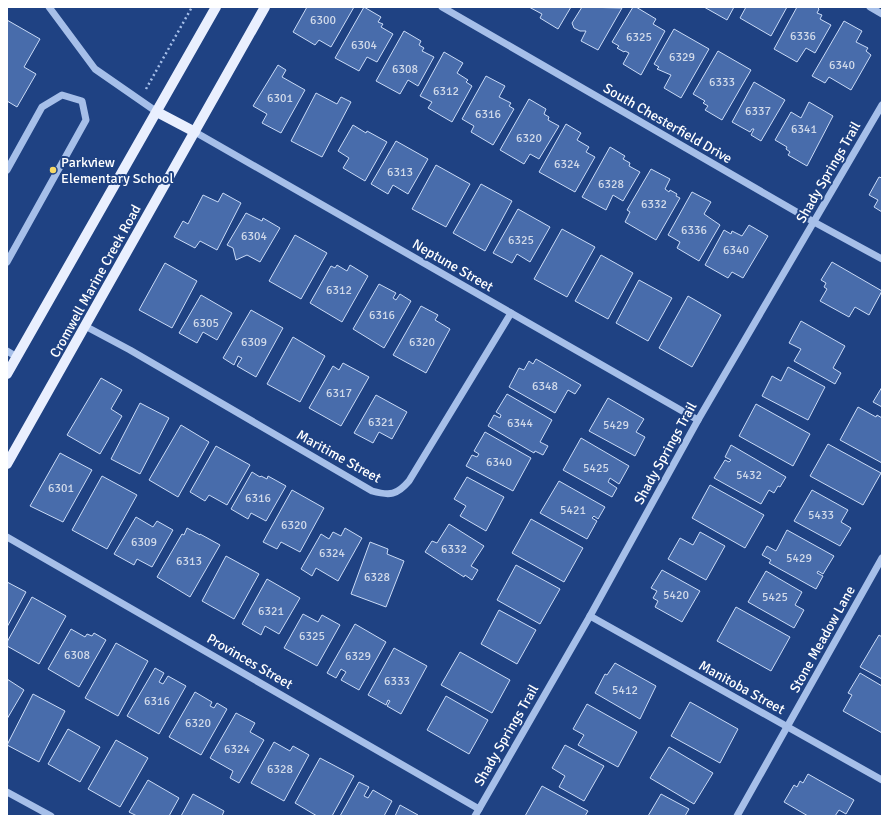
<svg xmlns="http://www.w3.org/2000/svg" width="889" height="823" font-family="Signika,sans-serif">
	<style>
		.building { fill: #486cab; stroke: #cadbf7 }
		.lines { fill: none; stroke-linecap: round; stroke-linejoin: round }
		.path { stroke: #a6bfe9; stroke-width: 2.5; stroke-dasharray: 2 3; stroke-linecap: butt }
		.minor { stroke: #a6bfe9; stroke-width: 7 }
		.major { stroke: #e9effe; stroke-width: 10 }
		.poi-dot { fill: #f7d966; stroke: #1f4283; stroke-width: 1.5 }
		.labels { text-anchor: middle; stroke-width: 4; stroke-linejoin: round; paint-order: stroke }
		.number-label { font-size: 12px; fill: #d1daea }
		.street-label { font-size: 14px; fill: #fff; stroke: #1f4283 }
		.poi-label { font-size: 14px; fill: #fff; stroke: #1f4283; text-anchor: start }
	</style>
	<rect width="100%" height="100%" fill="#1f4283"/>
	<!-- building -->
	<g class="building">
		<polygon points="307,7 354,7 331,47 319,40 315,45 293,32"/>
		<polygon points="364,7 381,17 378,22 383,24 381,27 393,34 377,62 367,57 359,71 335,58"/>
		<polygon points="529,7 571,7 558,29 540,18 542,14"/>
		<polygon points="582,7 622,8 598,50 581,41 586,31 580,31 574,28 572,23"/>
		<polygon points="633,7 636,7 656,19 653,24 665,31 641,75 623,64 629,53 625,51 624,52 617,48 619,46 612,42"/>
		<polygon points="704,7 734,7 727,20"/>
		<polygon points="746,7 787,7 771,36 740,18"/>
		<polygon points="797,7 817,7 819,9 817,13 822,15 820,19 831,25 815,53 806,48 797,62 774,49"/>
		<polygon points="7,20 40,39 24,67 36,74 17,107 7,101"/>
		<polygon points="844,21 862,31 856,42 868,48 866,51 871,55 851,90 829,77 825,83 812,76"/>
		<polygon points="674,29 709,49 681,98 664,88 671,75 657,69 659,67 654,64"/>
		<polygon points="404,31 421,41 419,45 424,48 422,51 434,57 418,86 408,80 400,94 376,81"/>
		<polygon points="718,51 751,70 722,120 705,110 708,106 703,103 705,101 693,94"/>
		<polygon points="444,52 463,63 457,73 468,80 466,82 472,86 452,122 428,108 432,102 420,96"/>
		<polygon points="278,65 286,70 282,77 305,90 281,133 262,123 267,114 253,106"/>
		<polygon points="486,76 505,86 499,97 511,103 509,106 514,109 493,145 471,132 474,126 462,119"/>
		<polygon points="754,82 785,100 761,141 751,135 754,129 752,129 750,132 732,122"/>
		<polygon points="316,93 337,104 341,97 351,102 322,157 291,141"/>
		<polygon points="529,99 546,109 544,114 549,117 548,120 559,126 539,159 530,154 524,164 500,150"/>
		<polygon points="809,102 833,116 807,166 788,155 790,152 786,149 787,147 775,140 791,112 801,118"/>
		<polygon points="566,124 581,133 577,140 589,147 586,152 595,157 575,192 539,172"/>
		<polygon points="353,125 366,133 367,131 387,142 365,181 343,168 349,158 338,151"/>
		<polygon points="396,141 428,159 408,194 393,185 388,194 371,184"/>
		<polygon points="610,147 625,156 623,159 630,163 629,166 640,172 623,201 613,195 606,210 582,197"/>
		<polygon points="436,165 470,184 446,227 412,209"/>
		<polygon points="651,169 670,179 665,189 669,192 670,190 677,194 676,196 680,198 656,240 625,222 630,212 627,210"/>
		<polygon points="879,177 882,178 882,212 874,207 878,200 869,195"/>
		<polygon points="481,184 512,201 485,251 453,233"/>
		<polygon points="692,192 711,202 704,214 720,225 699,261 677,248 680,242 668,235"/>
		<polygon points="223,193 241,203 217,250 200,241 195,248 174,237 183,221 188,224 203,195 218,202"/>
		<polygon points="518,209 550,227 530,262 517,254 512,263 493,253"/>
		<polygon points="246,213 262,221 263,218 280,228 260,262 247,255 236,260 233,248 227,245"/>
		<polygon points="749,225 768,236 743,278 732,272 728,278 705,265 724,230 731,234 732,231 742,236"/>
		<polygon points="562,229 595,247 567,297 534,279"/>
		<polygon points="295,235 327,253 301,299 269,281"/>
		<polygon points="601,255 633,273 608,319 575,301"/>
		<polygon points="832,262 882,291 869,315 855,307 849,317 820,301 827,289 824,287 826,283 821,280"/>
		<polygon points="165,263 197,281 172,328 139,310"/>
		<polygon points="337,265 347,271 350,265 368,276 342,322 310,303 331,266 335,268"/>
		<polygon points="639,280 672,298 648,341 616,323"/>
		<polygon points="379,284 396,293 393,298 396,300 400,294 411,301 384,348 353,329"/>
		<polygon points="201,295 232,313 217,340 203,332 197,343 179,333"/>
		<polygon points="688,296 721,315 692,367 659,348"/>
		<polygon points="421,306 438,315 435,320 450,329 426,373 393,355"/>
		<polygon points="251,310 283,328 256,377 237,366 242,358 238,356 234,365 223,358"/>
		<polygon points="801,321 845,346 833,368 841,373 835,384 794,361 801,349 789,343"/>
		<polygon points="293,337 325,356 300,402 267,384"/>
		<polygon points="536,359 581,385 575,394 568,390 555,413 509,387 519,368 524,370 529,361 533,364"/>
		<polygon points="343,363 369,377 341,426 309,408 333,366 339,370"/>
		<polygon points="788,367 825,387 808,420 762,396 772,376 781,381"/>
		<polygon points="101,378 122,390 111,409 122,416 100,454 67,435"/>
		<polygon points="882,387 882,407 873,402"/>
		<polygon points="507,394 552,420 540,442 548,446 543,455 535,451 534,453 488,426 494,415 500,418 501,415 496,412"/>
		<polygon points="376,395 407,412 392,439 379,432 373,443 354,433"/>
		<polygon points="608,398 644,419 636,432 645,437 635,456 589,431"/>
		<polygon points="140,403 169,418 140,474 111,459"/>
		<polygon points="756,404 810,434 793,466 739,436"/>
		<polygon points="858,407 876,417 877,415 882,418 882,463 840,440"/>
		<polygon points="181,425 209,442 178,497 149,480"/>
		<polygon points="485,432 531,458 513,491 466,466 472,455 477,457 479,454 474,451"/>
		<polygon points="581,438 629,466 619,484 610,478 608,482 617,488 612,497 563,470"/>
		<polygon points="828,444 881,473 863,505 810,476"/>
		<polygon points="731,445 786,477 780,487 778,486 774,493 769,490 761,504 714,478 725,460 729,462 731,460 725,457"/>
		<polygon points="216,446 250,465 227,505 209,495 205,501 190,492"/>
		<polygon points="60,453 92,470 63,522 30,506"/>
		<polygon points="252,472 260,477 261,476 267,479 268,476 286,486 266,521 251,513 248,519 231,509"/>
		<polygon points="102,476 137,495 107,549 72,530"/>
		<polygon points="467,477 504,497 486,531 460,516 466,506 454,499"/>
		<polygon points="559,481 605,507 598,519 594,516 592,518 597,521 587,539 540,513"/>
		<polygon points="710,485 764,515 745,548 692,518"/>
		<polygon points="292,490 324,508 300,552 281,542 277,549 263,542"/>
		<polygon points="812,490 848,510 841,522 851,528 840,546 794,521"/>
		<polygon points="136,517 153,527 157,521 173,530 152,567 137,559 134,565 114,554"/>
		<polygon points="531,519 583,548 564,582 512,553"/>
		<polygon points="449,524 484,546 471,566 478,570 472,580 465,575 464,577 425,552 432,541 437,543"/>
		<polygon points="187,528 200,535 200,534 220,545 190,597 157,577 182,534 184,535"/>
		<polygon points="345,528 362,538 338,581 316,568 312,576 301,569 321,534 329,539 333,532 341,536"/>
		<polygon points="787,530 834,556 823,574 818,571 817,573 823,576 816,589 769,563 771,560 762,555 767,546 776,551"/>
		<polygon points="700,532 725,546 706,580 668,559 680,538 693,545"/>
		<polygon points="370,542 388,549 387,554 404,561 386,607 351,594"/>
		<polygon points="226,556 259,574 234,619 202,601"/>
		<polygon points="516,565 560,589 540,624 497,600"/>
		<polygon points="662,570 700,591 682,622 655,607 658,601 653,598 657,591 651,588"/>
		<polygon points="766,571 802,592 795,605 804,610 794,628 748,602"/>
		<polygon points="267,579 300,598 279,634 265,626 261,635 242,624"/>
		<polygon points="7,582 26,592 7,627"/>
		<polygon points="32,597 66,616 39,664 7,646 7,642"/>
		<polygon points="736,607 790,637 771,671 717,641"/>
		<polygon points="499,610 536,630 517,664 481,644"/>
		<polygon points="303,614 318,622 322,615 340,625 317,666 284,648"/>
		<polygon points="355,624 386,642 359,690 341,680 346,672 341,669 336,678 327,673"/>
		<polygon points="71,629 85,637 87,634 92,636 94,633 106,640 79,687 48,669"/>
		<polygon points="879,635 882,637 882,679 860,667"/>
		<polygon points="116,643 148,661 118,716 85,698"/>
		<polygon points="394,648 427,666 401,714 387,706 390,701 388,700 386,705 368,695"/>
		<polygon points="460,652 510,680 492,713 441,685"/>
		<polygon points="615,663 656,686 640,719 595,693 605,674 607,675"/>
		<polygon points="155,668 164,673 159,682 163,684 168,676 186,686 159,734 127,716"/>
		<polygon points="860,673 882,686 882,733 843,711 852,695 848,693"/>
		<polygon points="7,679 24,690 7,719"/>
		<polygon points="195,692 212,702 210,706 214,708 217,703 227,709 201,755 169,737"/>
		<polygon points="33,694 65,711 39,762 7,745"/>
		<polygon points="446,696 488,720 469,754 427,730"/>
		<polygon points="690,702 738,729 720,763 671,736"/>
		<polygon points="587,704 637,732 618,767 578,745 584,735 573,729"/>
		<polygon points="236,713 255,723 250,732 264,740 239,783 230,778 233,771 210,758"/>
		<polygon points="68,729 100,747 80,782 48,764"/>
		<polygon points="116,740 148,758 120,807 88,789"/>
		<polygon points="274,742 290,751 293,746 309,755 284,801 251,783"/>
		<polygon points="565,745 604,766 584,801 559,787 565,776 552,768"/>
		<polygon points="669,747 713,773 694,804 650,778"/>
		<polygon points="320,758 354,776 332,816 317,816 295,803"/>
		<polygon points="808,774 854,800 846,814 839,810 835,816 808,816 784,802 794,785 797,787 800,781 803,783"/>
		<polygon points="148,780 179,798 169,816 137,816 129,812"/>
		<polygon points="359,782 369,787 364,796 368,798 373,790 392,801 384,816 340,816"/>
		<polygon points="542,786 588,811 585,816 525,816"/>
		<polygon points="193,794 224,811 222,816 181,816"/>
		<polygon points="661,794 689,809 685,816 648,816"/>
		<polygon points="400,805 418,815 418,816 395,816"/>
	</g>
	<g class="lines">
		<!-- path -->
		<polyline class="path" points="146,89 192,7"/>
		<!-- minor -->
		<g class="minor">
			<polyline points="49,7 95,69 157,112"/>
			<polyline points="442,7 814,222 882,259"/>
			<polyline points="870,7 882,14"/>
			<polyline points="195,132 698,420"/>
			<polyline points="7,170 42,107 62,95 82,101 86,120 7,262"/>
			<path d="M85,326l45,24 242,141c18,5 25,4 37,-10l102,-168"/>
			<polyline points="7,351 17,357"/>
			<polyline points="7,537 479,809"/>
			<polyline points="590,616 882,780"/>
			<polyline points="7,792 51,816"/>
			<polyline points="475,816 590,616 698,420 882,105"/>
			<polyline points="737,816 882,558"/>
		</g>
		<!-- major -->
		<g class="major">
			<polyline points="157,112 195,132"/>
			<polyline points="7,374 216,7"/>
			<polyline points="7,464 265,7"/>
		</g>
	</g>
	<!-- markers -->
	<circle class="poi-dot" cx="53" cy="170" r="4"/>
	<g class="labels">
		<!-- number labels -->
		<g class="number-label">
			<text x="323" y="24">6300</text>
			<text x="803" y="40">6336</text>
			<text x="639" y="41">6325</text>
			<text x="364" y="49">6304</text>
			<text x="682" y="61">6329</text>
			<text x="842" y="69">6340</text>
			<text x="405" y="73">6308</text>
			<text x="722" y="86">6333</text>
			<text x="446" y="95">6312</text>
			<text x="280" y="102">6301</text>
			<text x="758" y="115">6337</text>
			<text x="488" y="118">6316</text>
			<text x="804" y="133">6341</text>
			<text x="529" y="142">6320</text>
			<text x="567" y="168">6324</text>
			<text x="400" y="176">6313</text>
			<text x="611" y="188">6328</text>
			<text x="654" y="208">6332</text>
			<text x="694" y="234">6336</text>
			<text x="254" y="240">6304</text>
			<text x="521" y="244">6325</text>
			<text x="736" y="254">6340</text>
			<text x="339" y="294">6312</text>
			<text x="382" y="319">6316</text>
			<text x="206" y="327">6305</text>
			<text x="254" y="346">6309</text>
			<text x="422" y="346">6320</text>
			<text x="545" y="390">6348</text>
			<text x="339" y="397">6317</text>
			<text x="381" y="426">6321</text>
			<text x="520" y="427">6344</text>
			<text x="616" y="429">5429</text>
			<text x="499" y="466">6340</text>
			<text x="596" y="472">5425</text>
			<text x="749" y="479">5432</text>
			<text x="61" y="492">6301</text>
			<text x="258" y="502">6316</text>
			<text x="573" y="514">5421</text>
			<text x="821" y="519">5433</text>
			<text x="294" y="529">6320</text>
			<text x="144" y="546">6309</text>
			<text x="454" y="553">6332</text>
			<text x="332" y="557">6324</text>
			<text x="799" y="562">5429</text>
			<text x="189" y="565">6313</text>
			<text x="377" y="581">6328</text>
			<text x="676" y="599">5420</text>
			<text x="775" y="601">5425</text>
			<text x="271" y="615">6321</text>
			<text x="312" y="640">6325</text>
			<text x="77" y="659">6308</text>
			<text x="358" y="660">6329</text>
			<text x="397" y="685">6333</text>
			<text x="625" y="694">5412</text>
			<text x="157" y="705">6316</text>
			<text x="198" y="727">6320</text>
			<text x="237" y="753">6324</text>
			<text x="280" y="773">6328</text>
		</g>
		<!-- street labels -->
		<g class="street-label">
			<text transform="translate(668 123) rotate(30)" y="5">South Chesterfield Drive</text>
			<text transform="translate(828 172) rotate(-60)" y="5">Shady Springs Trail</text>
			<text transform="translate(453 265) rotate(30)" y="5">Neptune Street</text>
			<text transform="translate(95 281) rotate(-61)" y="5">Cromwell Marine Creek Road</text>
			<text transform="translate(665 453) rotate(-61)" y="5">Shady Springs Trail</text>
			<text transform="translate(339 456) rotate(29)" y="5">Maritime Street</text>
			<text transform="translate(822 639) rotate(-61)" y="5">Stone Meadow Lane</text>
			<text transform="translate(250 661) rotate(30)" y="5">Provinces Street</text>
			<text transform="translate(742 687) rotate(29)" y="5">Manitoba Street</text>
			<text transform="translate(506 735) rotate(-60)" y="5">Shady Springs Trail</text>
		</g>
		<!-- poi labels -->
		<g class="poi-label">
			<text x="61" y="167">Parkview<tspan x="61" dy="16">Elementary School</tspan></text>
		</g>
	</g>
	<!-- border -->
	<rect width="889" height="823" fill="none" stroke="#ffffff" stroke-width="16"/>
</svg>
